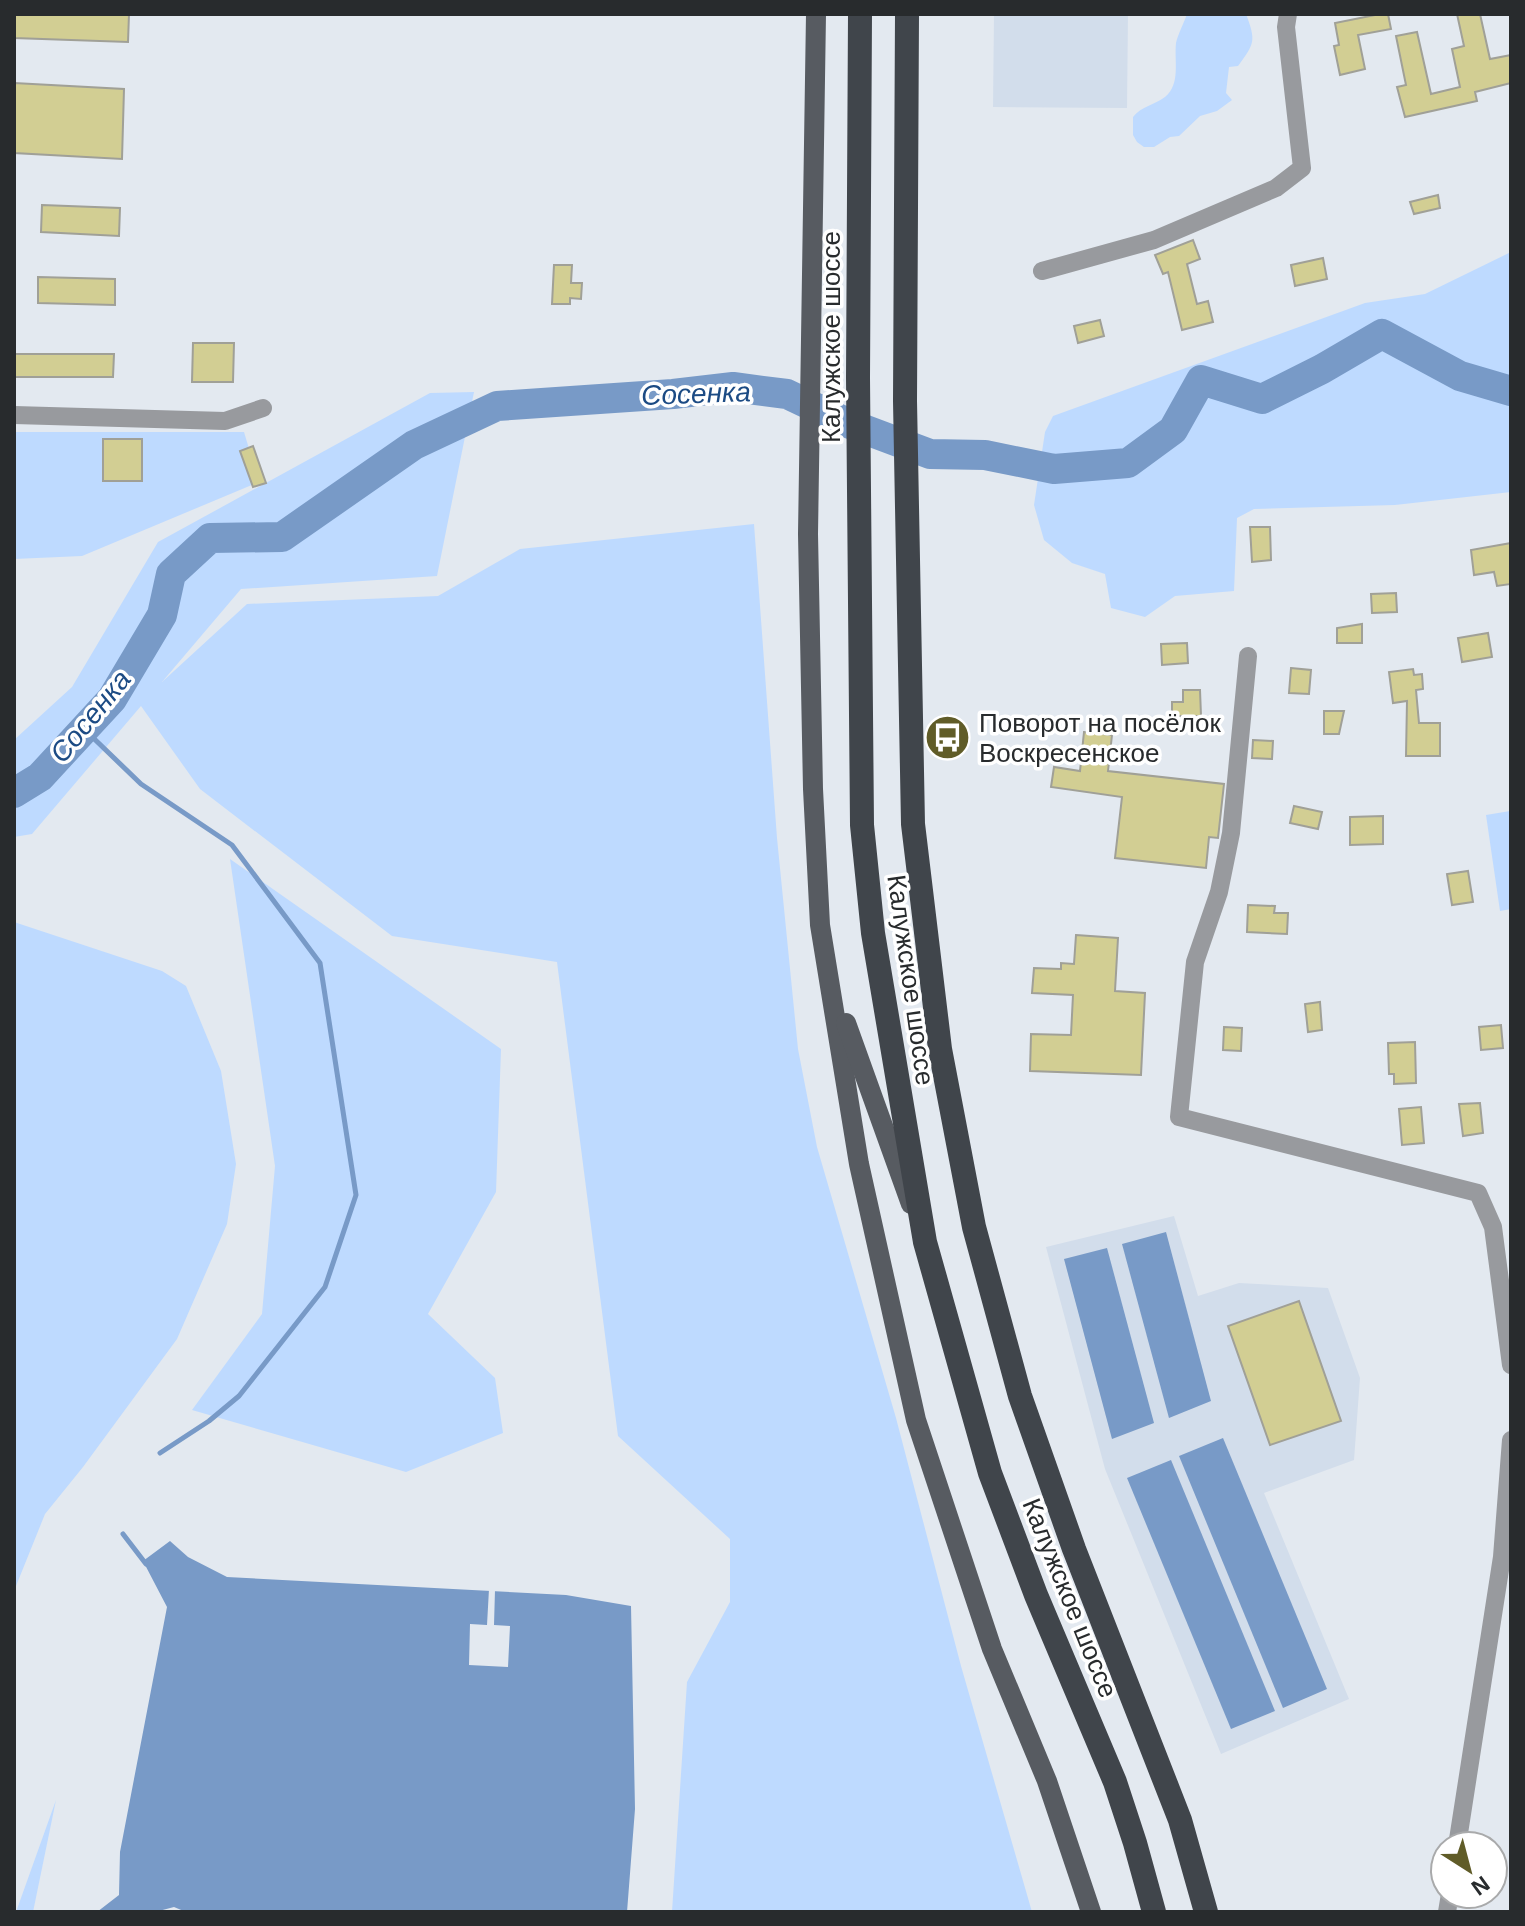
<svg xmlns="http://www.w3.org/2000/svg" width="1525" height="1926" font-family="Arial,sans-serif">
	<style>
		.built { fill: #d2ddeb }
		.green { fill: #bedaff }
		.water { fill: #789ac7 }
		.pier { fill: #e3e9f0 }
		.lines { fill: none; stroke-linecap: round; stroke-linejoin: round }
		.stream { stroke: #789ac7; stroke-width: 5 }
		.river { stroke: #789ac7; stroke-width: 30 }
		.building { fill: #d2ce93; stroke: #a0a097; stroke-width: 2 }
		.minor { stroke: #989a9e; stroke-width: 18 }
		.major { stroke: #575b61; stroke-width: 20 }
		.highway { stroke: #40454b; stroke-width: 24 }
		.labels { text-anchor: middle; stroke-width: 7; stroke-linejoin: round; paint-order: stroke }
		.street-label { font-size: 26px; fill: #282b2d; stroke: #fff }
		.poi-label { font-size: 26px; fill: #282b2d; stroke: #fff; text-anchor: start }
		.water-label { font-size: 28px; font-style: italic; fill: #1c4b84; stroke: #fff }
	</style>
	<rect width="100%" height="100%" fill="#e3e9f0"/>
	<!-- built -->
	<g class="built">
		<polygon points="994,14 1128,14 1127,108 993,107"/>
		<polygon points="1174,1216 1198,1296 1239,1283 1328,1288 1360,1378 1354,1460 1264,1493 1349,1699 1221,1754 1105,1469 1046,1247"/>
	</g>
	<!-- green -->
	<g class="green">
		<path d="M1187,14h59c10,27 9,29 -8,52l-9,1 -3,26 6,7 -15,11 -17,5 -21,20 -9,1 -16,10h-10l-7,-5 -4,-7v-18c9,-11 21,-12 32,-20 16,-13 9,-36 11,-54 2,-9 8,-20 11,-29z"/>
		<polygon points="1511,252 1511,492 1395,505 1254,509 1237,518 1234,591 1175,596 1145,617 1111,608 1105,574 1072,563 1044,540 1034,505 1045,432 1053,416 1365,303 1425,294"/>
		<polygon points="474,392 437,576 241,589 162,682 247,604 438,596 520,549 754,524 777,838 798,1049 817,1147 896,1418 961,1666 1032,1912 672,1912 687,1682 730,1602 730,1539 618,1436 557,962 392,936 200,789 141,706 32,834 14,837 14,740 72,687 158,542 430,393"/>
		<polygon points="14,432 244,432 259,482 82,556 14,559"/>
		<polygon points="1510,811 1511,909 1500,911 1486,815"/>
		<polygon points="230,859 501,1049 496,1192 428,1314 495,1378 503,1433 406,1472 192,1410 262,1314 275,1166"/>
		<polygon points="14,922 162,971 186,986 221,1071 236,1164 227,1224 177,1339 83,1467 45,1514 14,1591"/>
		<polygon points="56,1800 33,1912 16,1912"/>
	</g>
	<!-- water -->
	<g class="water">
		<polygon points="1166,1232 1211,1401 1169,1418 1122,1244"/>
		<polygon points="1107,1248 1154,1423 1112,1439 1064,1259"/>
		<polygon points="1223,1438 1327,1689 1283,1708 1179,1456"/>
		<polygon points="1171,1460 1275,1711 1231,1729 1127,1478"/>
		<polygon points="170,1541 188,1557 227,1577 566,1595 631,1606 635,1809 627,1912 186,1912 174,1907 155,1912 97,1912 119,1895 120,1852 167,1607 143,1561"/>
	</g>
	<!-- pier -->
	<polygon class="pier" points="489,1589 495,1590 494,1625 510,1626 508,1667 469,1665 470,1624 487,1625"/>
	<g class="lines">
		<!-- stream -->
		<g class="stream">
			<polyline points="84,729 141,784 232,845 320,963 356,1195 325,1287 239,1396 209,1421 160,1453"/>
			<polyline points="123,1534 146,1564"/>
		</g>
		<!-- river -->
		<polyline class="river" points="14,793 40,777 112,699 162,615 171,574 210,538 282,537 414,445 497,406 673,394 733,387 787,394 850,424 930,454 985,455 1054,469 1128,463 1173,430 1201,380 1262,399 1322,369 1382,334 1460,376 1511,391"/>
	</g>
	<!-- building -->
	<g class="building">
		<polygon points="14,14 129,14 128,42 14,38"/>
		<polygon points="1380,14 1388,14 1391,29 1358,35 1365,69 1340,75 1334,46 1339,45 1335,23"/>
		<polygon points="1457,14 1480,14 1490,59 1511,55 1511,83 1475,92 1477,101 1405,117 1397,87 1406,85 1396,36 1417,32 1431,94 1460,87 1452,49 1464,46"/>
		<polygon points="14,83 124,89 122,159 14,153"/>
		<polygon points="1438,195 1440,208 1414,214 1410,202"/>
		<polygon points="42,205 120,208 119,236 41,232"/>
		<polygon points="1193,240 1200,259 1187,264 1197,304 1208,301 1213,322 1182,330 1168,272 1163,274 1155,255"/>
		<polygon points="1323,258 1327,279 1295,286 1291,265"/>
		<polygon points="554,265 572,265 571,283 582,283 581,299 570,298 570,304 552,304"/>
		<polygon points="38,277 115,279 115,305 38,303"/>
		<polygon points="1100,320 1104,336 1078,343 1074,326"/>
		<polygon points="193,343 234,343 233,382 192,382"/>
		<polygon points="14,354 114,354 113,377 14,377"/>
		<rect x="103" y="439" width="39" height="42"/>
		<polygon points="253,446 266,483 253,487 240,451"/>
		<polygon points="1250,527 1270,527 1271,560 1252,562"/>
		<polygon points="1511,543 1511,584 1497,586 1494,572 1474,575 1471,550"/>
		<polygon points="1396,593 1397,612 1372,613 1371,594"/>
		<polygon points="1362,624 1362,643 1337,643 1337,628"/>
		<polygon points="1488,633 1492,657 1462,662 1458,638"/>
		<polygon points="1187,643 1188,663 1162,665 1161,644"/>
		<polygon points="1291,668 1311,670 1309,694 1289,693"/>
		<polygon points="1413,669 1414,675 1422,674 1423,689 1416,690 1419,723 1440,723 1440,756 1406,756 1407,701 1393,703 1389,672"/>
		<polygon points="1183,690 1200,690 1201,716 1172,716 1172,702 1183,702"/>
		<polygon points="1324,711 1344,711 1339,734 1324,734"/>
		<polygon points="1084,732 1112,735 1108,771 1224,784 1218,838 1209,837 1206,868 1115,858 1122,797 1051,787 1054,767 1080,771"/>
		<polygon points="1253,740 1273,741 1272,759 1252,758"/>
		<polygon points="1294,806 1322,812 1318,829 1290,823"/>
		<polygon points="1383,816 1383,844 1350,845 1350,817"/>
		<polygon points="1468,871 1473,902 1452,905 1447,874"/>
		<polygon points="1248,905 1275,906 1274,913 1288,913 1287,934 1247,932"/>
		<polygon points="1076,935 1118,938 1115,991 1145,993 1141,1075 1030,1071 1031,1034 1071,1035 1073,995 1032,993 1034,968 1061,969 1061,963 1074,964"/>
		<polygon points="1320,1002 1322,1030 1308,1032 1305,1004"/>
		<polygon points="1501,1025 1503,1048 1481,1050 1479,1027"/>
		<polygon points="1224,1027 1242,1028 1241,1051 1223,1050"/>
		<polygon points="1415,1042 1416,1083 1394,1084 1394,1074 1389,1074 1388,1043"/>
		<polygon points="1480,1103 1483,1133 1463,1136 1459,1104"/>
		<polygon points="1421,1107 1424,1143 1402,1145 1399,1109"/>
		<polygon points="1299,1301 1341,1421 1270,1445 1228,1326"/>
	</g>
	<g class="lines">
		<!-- minor -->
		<g class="minor">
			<polyline points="1042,271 1154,240 1276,188 1302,168 1286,27 1288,14"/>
			<polyline points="14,415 225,421 263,408"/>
			<polyline points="1248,656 1231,833 1219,892 1195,962 1179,1117 1478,1193 1493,1227 1511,1365"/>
			<polyline points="1457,1846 1502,1557 1511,1440"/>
			<polyline points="1447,1912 1450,1894"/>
		</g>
		<!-- major -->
		<g class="major">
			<polyline points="816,14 808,534 813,789 820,925 859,1164 916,1420 992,1649 1047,1781 1091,1912"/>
			<polyline points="846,1023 911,1204"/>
		</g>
		<!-- highway -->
		<g class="highway">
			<polyline points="860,14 858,378 862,825 873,933 925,1242 990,1473 1036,1595 1115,1782 1135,1843 1154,1912"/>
			<polyline points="907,14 905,401 913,824 940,1049 974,1227 1020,1396 1074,1549 1180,1820 1206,1912"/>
		</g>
	</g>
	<!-- icons -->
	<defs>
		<symbol id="bus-disc" viewBox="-11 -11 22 22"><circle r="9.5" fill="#605c28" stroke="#fff"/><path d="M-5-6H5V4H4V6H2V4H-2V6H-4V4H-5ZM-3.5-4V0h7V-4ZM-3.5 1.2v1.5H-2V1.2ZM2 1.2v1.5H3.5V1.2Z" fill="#fff"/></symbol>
	</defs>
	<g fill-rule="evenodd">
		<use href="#bus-disc" x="922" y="712" width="51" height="51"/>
	</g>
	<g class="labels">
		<!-- street labels -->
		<g class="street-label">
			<text transform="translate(831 337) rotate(-90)" y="9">Калужское шоссе</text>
			<text transform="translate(911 980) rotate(82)" y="9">Калужское шоссе</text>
			<text transform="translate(1070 1598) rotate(68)" y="9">Калужское шоссе</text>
		</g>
		<!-- poi labels -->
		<g class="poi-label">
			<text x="979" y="732">Поворот на посёлок<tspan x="979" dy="30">Воскресенское</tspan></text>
		</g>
		<!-- water labels -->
		<g class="water-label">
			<text transform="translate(696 393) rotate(-2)" y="10">Сосенка</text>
			<text transform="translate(90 716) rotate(-51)" y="10">Сосенка</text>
		</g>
	</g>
	<!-- border -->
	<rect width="1525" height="1926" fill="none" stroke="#282b2d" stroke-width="32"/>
	<!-- north arrow -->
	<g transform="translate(1469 1870) rotate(144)"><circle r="38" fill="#ffffff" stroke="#a9aaab" stroke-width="2"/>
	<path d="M0-6L14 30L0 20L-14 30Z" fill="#605c28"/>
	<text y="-12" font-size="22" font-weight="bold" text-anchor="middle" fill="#282b2d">N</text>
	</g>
</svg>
